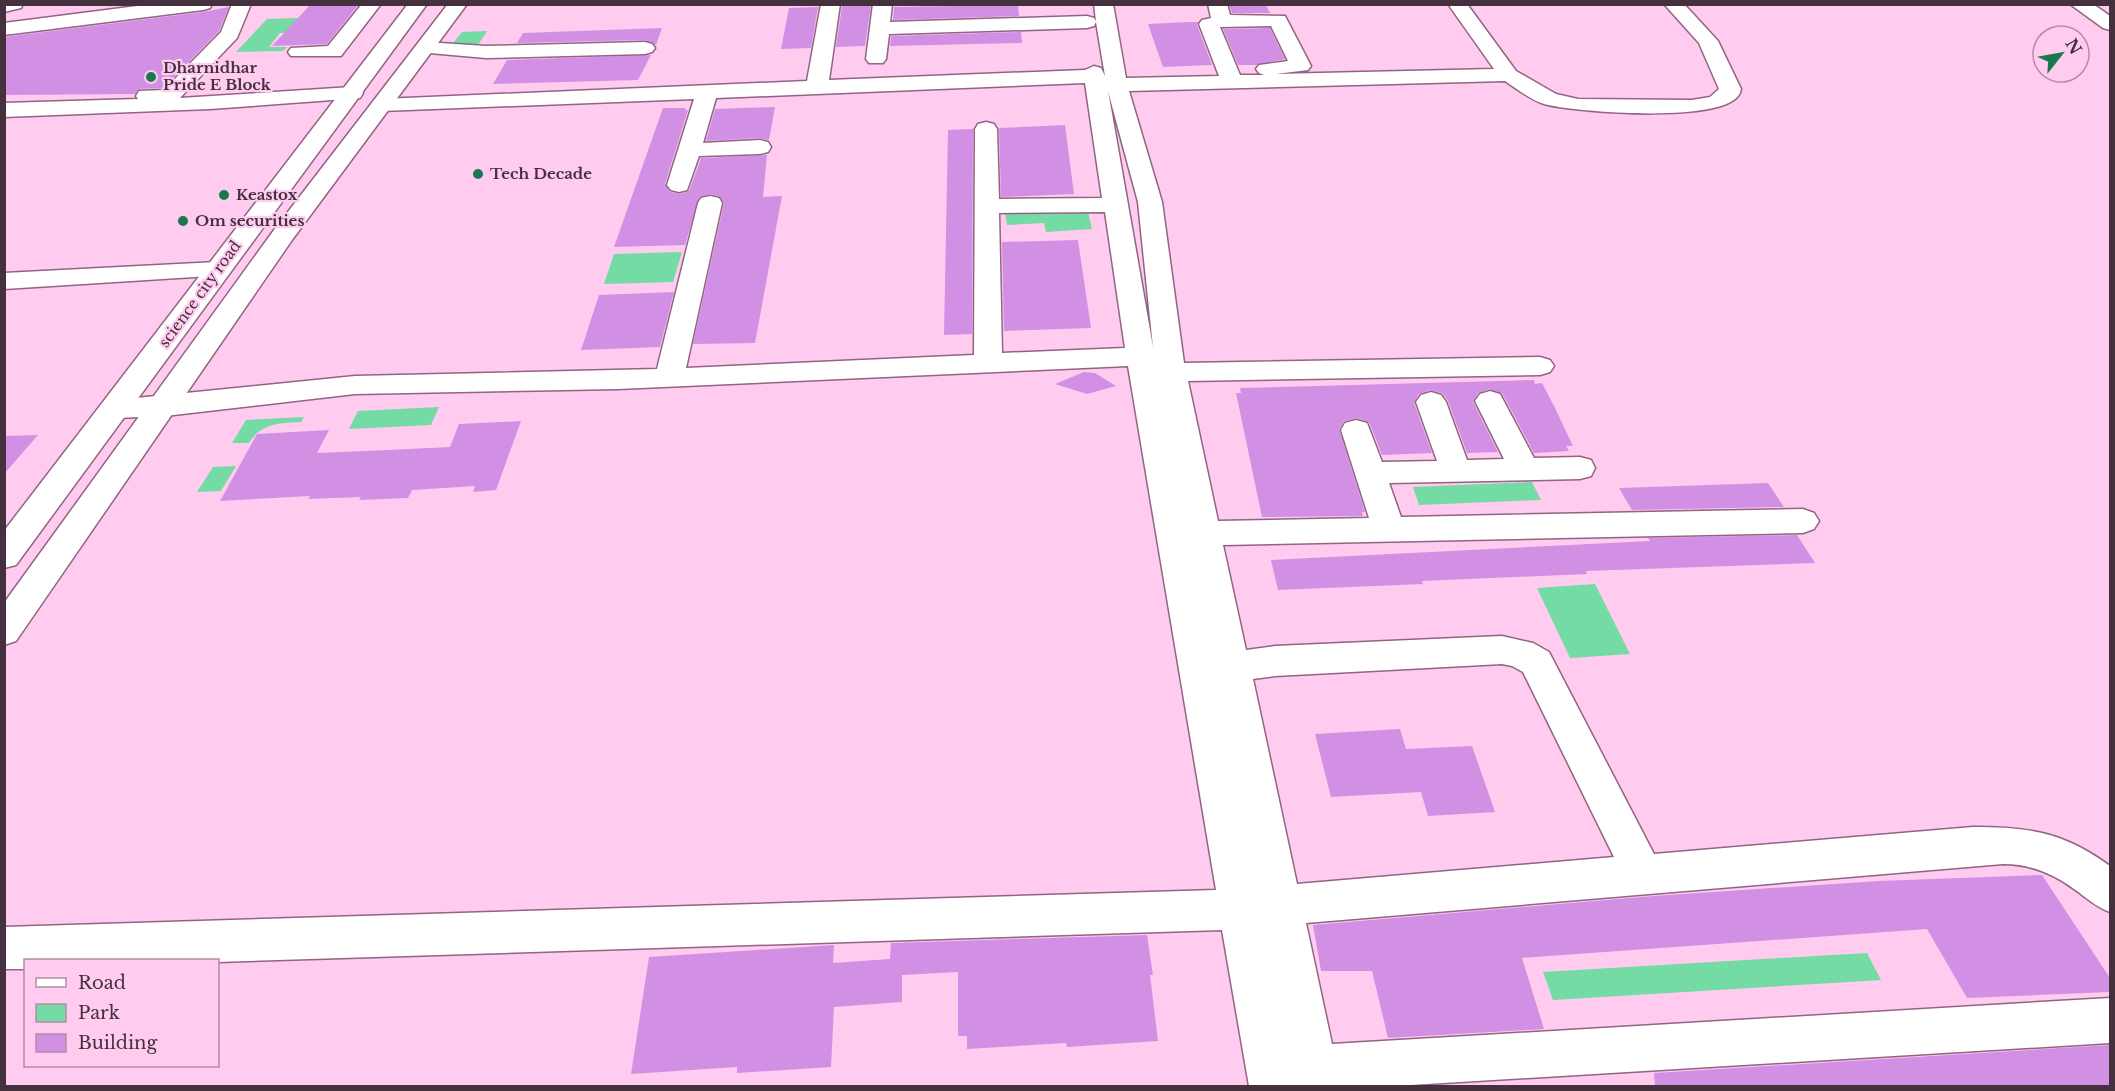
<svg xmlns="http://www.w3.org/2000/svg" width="2115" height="1091" font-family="'Libre Baskerville',serif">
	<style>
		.green { fill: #74dba4 }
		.building { fill: #d290e5 }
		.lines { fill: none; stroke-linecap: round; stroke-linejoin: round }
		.minor-casing { stroke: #926483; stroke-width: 3 }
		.major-casing { stroke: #926483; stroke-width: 3 }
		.minor { fill: #fff; fill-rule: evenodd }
		.major { fill: #fff; fill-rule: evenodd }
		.poi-dot { fill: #1b784e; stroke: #ffcbee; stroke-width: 2 }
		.labels { text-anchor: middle; stroke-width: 4.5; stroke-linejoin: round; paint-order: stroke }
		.far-poi-label { font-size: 15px; font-weight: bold; fill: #45313e; stroke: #ffcbee; text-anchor: start }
		.far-street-label { font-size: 15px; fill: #45313e; stroke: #ffcbee }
	</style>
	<rect width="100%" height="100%" fill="#ffcbee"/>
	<!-- green -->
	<g class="green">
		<polygon points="299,18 311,33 280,33 269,47 287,47 283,51 236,52 267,19"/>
		<polygon points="487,31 476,48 450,47 462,32"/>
		<polygon points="1087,208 1092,229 1046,232 1044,223 1007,225 1005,212"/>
		<polygon points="682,252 673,282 604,284 614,254"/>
		<polygon points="439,407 431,425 349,429 358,411"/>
		<path d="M304,417l-3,5c-21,1 -40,1 -52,21h-17l14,-23z"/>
		<polygon points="236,466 221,491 197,492 213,467"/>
		<polygon points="1532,482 1541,500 1419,505 1413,487"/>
		<polygon points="1595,584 1630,654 1570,658 1537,588"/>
		<polygon points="1867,953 1881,980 1553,1000 1543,972"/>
	</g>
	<!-- building -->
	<g class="building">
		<polygon points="311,4 359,4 327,44 272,46"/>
		<polygon points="1018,5 1019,16 893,20 894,7"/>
		<polygon points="1229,5 1266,5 1270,13 1232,13"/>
		<polygon points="842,6 871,6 865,46 836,47"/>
		<polygon points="229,7 219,31 163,88 139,89 135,94 4,95 4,37 203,12"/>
		<polygon points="818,7 811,48 781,49 789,8"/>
		<polygon points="1190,22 1198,22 1197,25 1212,65 1163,67 1148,24"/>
		<polygon points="662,28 656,45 645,40 517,43 523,33"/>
		<polygon points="1270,28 1285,59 1256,65 1238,65 1223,29"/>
		<polygon points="1021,32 1022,43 890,46 891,36"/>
		<polygon points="651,55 638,80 493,84 507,60"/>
		<polygon points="775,107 769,140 760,138 706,141 715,109"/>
		<polygon points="663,108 686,108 685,110 688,110 665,184 670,192 680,194 689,191 701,158 767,155 763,197 782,196 755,343 693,344 724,203 719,196 710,194 699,197 685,245 614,247"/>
		<polygon points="1065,125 1074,194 1001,197 999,128"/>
		<polygon points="973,129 972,334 944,335 948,130"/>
		<polygon points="1078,240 1091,328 1004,331 1002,242"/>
		<polygon points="674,292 660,347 581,350 599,295"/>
		<polygon points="1084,372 1095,373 1116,386 1087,394 1055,384"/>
		<polygon points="1534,380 1535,384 1542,383 1555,408 1573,446 1566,446 1569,451 1534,453 1502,393 1489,389 1478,393 1473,402 1498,452 1467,453 1448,401 1442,393 1430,390 1419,394 1414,403 1432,453 1382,455 1369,422 1357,418 1344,421 1339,429 1365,512 1362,512 1363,516 1262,517 1236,393 1241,393 1240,388"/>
		<polygon points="521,421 496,490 473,492 475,486 412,490 408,498 359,500 361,497 308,499 310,496 220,501 257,434 329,430 317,453 388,450 450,447 459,424"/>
		<polygon points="38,435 4,474 4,436"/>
		<polygon points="1768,483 1784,507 1632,510 1619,488"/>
		<polygon points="1797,535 1815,563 1586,571 1587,574 1422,581 1423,584 1278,590 1271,560 1650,541 1648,538"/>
		<polygon points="1400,729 1406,749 1472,746 1495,812 1428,816 1421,792 1331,797 1315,734"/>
		<polygon points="2042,875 2110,978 2110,992 1967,998 1927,929 1522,958 1544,1029 1388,1038 1372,971 1321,971 1313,925 1653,896 1879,881"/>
		<polygon points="1147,935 1153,975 1150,975 1158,1041 1067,1047 1066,1043 967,1049 967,1036 958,1036 958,972 902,975 902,1002 834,1007 831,1067 737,1073 737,1067 631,1074 649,957 834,945 833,963 890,959 891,943"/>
		<polygon points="2110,1045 2110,1086 1655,1086 1654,1073"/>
	</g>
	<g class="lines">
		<defs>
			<g id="minor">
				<polygon points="4,4 23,4 21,8 4,12"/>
				<polygon points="153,4 212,4 210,8 203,10 4,35 4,23"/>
				<polygon points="232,4 251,4 237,38 180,98 352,87 360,88 363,93 360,98 210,109 4,117 4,103 138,99 136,96 139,91 164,90 221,32"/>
				<polygon points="362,4 381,4 341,56 291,56 288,52 291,48 328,46"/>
				<path d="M821,4h19l-11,76 256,-10 9,-4 7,2 4,8 -9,-54 -2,4 -7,2 -198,6 -3,25 -3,4h-14l-3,-4 7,-55h19l-2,18 197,-6 7,2 2,3 -2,-17h19l13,74 93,-2 -20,-52 3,-4 9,-2 -3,-14h19l3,11 55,1 26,50 -3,4 -32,4 218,-5 -46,-65h19l49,67 40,23 22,5 114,1 18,-3 9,-8 -20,-46 -35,-39h20l34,37 23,48c-3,37 -169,23 -197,15 -13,-4 -27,-15 -39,-23l-376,10 33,111 22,161 356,-6 10,3 4,6 -4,6 -10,3 -352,6 30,140 151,-3 -28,-88 4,-7 11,-3 11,3 15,39 55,-1 -21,-59 5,-7 10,-3 10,3 5,7 21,58 37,-1 -29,-58 5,-7 10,-3 10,3 34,64 46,-1 11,3 4,8 -4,8 -11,3 -191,4 12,34 402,-8 11,4 5,8 -5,8 -11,4 -580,12 23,105 29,-4 227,-10 31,7 16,9 105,202 319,-27c56,0 91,5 137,39v46c-14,-5 -23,-14 -36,-23 -22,-16 -44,-25 -71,-25l-697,59 26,121 778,-46v45l-716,43h-145l-27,-156 -1004,32v-2h-192v9h-22v-42l1212,-37 -88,-524 -510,23 -263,5 -190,22 -49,2 -10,-3 -5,-7 5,-7 249,-25 302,-7 41,-166 3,-5 9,-2 9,2 3,5 -36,165 288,-13 1,-226 3,-5 8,-2 8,2 3,5 2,70 103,-1 -17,-115 -369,15 -13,45 57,-3 8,2 3,5 -3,5 -8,2 -61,2 -12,34 -8,2 -8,-2 -4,-5 27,-86 -312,12 -8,-1 -3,-5 3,-5 8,-1 425,-18zM1271,26l17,35 -29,4 -3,4 3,4 5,2h-24l-20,-48zM1108,91l30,111 15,145zM1105,212l20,136 -123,5 -3,-140zM1502,664l10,2 11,6 91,185 -317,27 -44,-205 22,-3z"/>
				<polygon points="2070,4 2093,4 2110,16 2110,30 2103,28"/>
				<polygon points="425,42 486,46 645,42 652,44 655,48 652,52 645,54 486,58 418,52 415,48 418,44"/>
				<polygon points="217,262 226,265 230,270 226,275 4,289 4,273"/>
			</g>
			<g id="major">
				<polygon points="408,4 427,4 16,565 4,568 4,531"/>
				<polygon points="448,4 467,4 292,240 16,641 4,645 4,603 274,230"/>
			</g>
		</defs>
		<!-- minor casing -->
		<use href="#minor" class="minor-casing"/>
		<!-- major casing -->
		<use href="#major" class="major-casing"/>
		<!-- minor -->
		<use href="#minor" class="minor"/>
		<!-- major -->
		<use href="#major" class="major"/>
	</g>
	<!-- markers -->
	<g class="poi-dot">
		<circle cx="151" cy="77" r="6"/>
		<circle cx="478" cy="174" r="6"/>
		<circle cx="224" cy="195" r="6"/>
		<circle cx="183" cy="221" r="6"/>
	</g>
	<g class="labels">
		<!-- far-poi labels -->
		<g class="far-poi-label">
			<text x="163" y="73">Dharnidhar<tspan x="163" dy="17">Pride E Block</tspan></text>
			<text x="490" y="179">Tech Decade</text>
			<text x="236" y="200">Keastox</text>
			<text x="195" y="226">Om securities</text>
		</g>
		<!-- far-street labels -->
		<g class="far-street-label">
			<text transform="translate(200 294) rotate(-54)" y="5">science city road</text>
		</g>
	</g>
	<!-- border -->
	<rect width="2115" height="1091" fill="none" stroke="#45313e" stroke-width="12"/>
	<!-- legend -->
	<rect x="24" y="959" width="195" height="108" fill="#ffcbee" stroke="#b58da8" stroke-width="1.5"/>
	<rect x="36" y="978" width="30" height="9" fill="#ffffff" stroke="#b58da8" stroke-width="1.5"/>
	<text x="78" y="989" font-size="18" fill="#45313e">Road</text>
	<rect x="36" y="1004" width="30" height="18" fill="#74dba4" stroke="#b58da8" stroke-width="1.5"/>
	<text x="78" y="1019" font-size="18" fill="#45313e">Park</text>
	<rect x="36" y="1034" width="30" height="18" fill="#d290e5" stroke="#b58da8" stroke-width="1.5"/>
	<text x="78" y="1049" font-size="18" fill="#45313e">Building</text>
	<!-- north arrow -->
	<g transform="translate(2061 54) rotate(59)"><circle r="28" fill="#ffcbee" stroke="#b58da8" stroke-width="1.5"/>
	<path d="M0-4.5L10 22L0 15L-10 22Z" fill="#1b784e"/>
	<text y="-9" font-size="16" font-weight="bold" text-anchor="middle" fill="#45313e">N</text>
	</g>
</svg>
